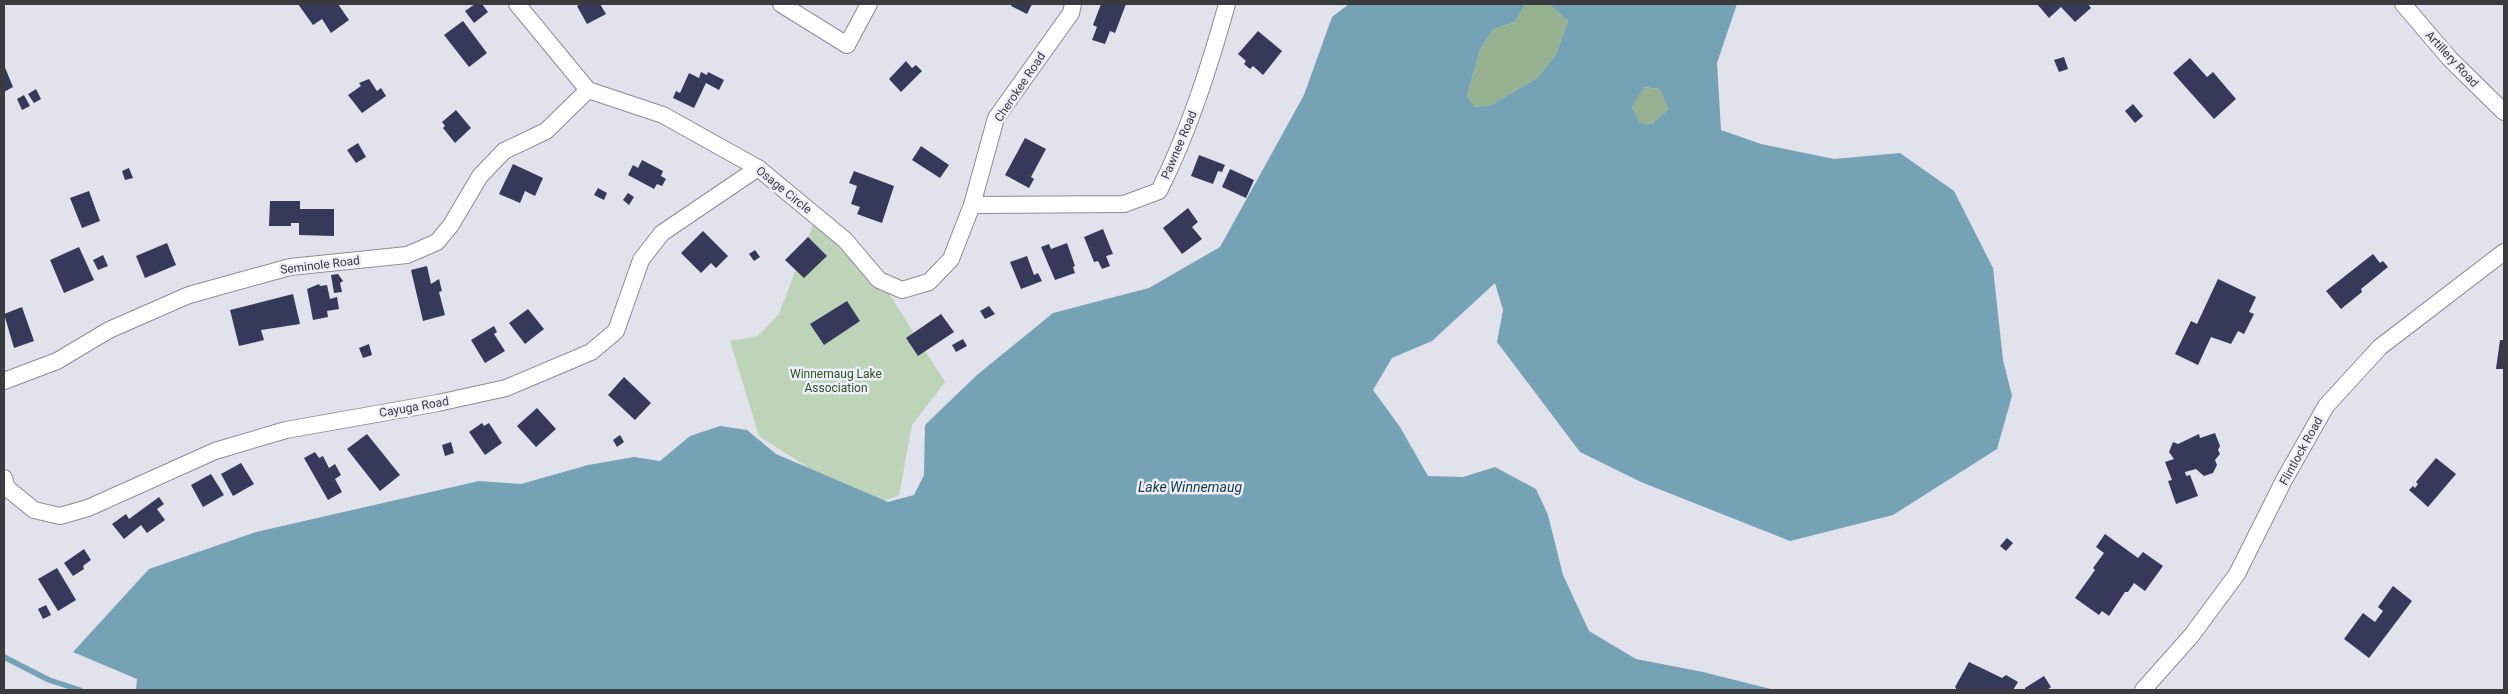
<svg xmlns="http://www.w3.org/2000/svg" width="2508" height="694" font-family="Roboto,sans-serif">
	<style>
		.green { fill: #bdd4b9 }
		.forest { fill: #95b190 }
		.water { fill: #76a2b6; fill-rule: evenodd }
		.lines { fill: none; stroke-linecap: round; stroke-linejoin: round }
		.stream { stroke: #76a2b6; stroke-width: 5.5 }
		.building { fill: #37395a }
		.minor-casing { stroke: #8c8d95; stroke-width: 18 }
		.minor { stroke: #fff; stroke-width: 16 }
		.labels { text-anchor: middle; stroke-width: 5; stroke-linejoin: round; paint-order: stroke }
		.street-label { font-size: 12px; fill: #3a3b3e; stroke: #eeeff9 }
		.park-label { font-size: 12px; fill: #2c5324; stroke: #eeeff9 }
		.water-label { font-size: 14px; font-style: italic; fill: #123a4a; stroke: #eeeff9 }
	</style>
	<rect width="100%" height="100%" fill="#e1e2ec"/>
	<!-- green -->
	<polygon class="green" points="814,222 856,242 945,382 912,425 899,495 876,504 815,472 759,436 730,341 758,336 779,314"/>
	<!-- forest -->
	<g class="forest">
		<polygon points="1529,4 1549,4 1568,21 1555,56 1537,78 1491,105 1475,107 1467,96 1480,50 1493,29 1515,22 1524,6"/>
		<polygon points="1643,87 1660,89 1668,109 1652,124 1640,123 1632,107"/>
	</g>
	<!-- water -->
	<path class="water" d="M1349,4h180l-5,2 -9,16 -22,7 -13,21 -13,46 8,11 16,-2 46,-27 18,-22 13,-35 -19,-17h188l-20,59 4,67 40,14 73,15 66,-6 54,38 39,77 10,92 9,36 -15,53 -104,66 -103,26 -149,-59 -61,-30 -83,-110 6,-32 -8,-27 -63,58 -40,17 -19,32 27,37 28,49 35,1 32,-10 41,22 12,26 15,60 26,56 47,28 67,13 72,18h-1639l1,-11 -64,-27 76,-83 107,-37 223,-51 42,3 67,-19 46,-8 26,4 30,-25 30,-10 27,4 29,24 112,48 26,-7 10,-20 1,-50 52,-50 76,-62 96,-25 71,-41 84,-152 28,-78zM1644,87l16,2 8,20 -16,15 -12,-1 -8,-16z"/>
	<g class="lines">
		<!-- stream -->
		<polyline class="stream" points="4,657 49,680 80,690"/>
	</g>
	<!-- building -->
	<g class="building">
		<polygon points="298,4 338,4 349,20 331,33 322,19 313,25"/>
		<polygon points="475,4 482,4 488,12 474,23 465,11"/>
		<polygon points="581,4 600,4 606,14 587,24 577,6"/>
		<polygon points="1012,4 1032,4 1027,14 1011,6"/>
		<polygon points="1101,4 1126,4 1115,33 1110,31 1105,44 1092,40 1097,27 1093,25"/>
		<polygon points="2037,4 2088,4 2091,8 2075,22 2061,7 2049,18"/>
		<polygon points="463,21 487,53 469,67 444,35"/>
		<polygon points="1258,31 1282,51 1263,75 1253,66 1250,69 1244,64 1246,61 1238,54"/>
		<polygon points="2064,57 2068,69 2059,72 2054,60"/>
		<polygon points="2190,58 2207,77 2213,72 2236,99 2214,119 2173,73"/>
		<polygon points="906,61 912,68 916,65 922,71 901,92 889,79"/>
		<polygon points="4,65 13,87 4,92"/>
		<polygon points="701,72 707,75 708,72 724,80 719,90 706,83 694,108 673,98 676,91 680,93 689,73 699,78"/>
		<polygon points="369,79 377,91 381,88 386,96 362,113 348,95 361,86 359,83"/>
		<polygon points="36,89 41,99 34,103 28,94"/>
		<polygon points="24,95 30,106 22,110 17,99"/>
		<polygon points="2133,104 2143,116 2135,123 2125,111"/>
		<polygon points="456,110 471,128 455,143 443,128 445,126 442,122"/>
		<polygon points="1025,138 1046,149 1031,177 1034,179 1029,188 1005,175"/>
		<polygon points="358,143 366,157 356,163 347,150"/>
		<polygon points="921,146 949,165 940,178 912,160"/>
		<polygon points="1199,155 1225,165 1222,172 1218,171 1213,184 1191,176"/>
		<polygon points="642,160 663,171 661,176 666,179 662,186 657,184 654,189 628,175 633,165 638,168"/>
		<polygon points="513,164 543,178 535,196 525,191 520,203 499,194"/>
		<polygon points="129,168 133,178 125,180 122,171"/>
		<polygon points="1230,169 1254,180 1246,198 1222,187"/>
		<polygon points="854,171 894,186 882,223 857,214 860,207 851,204 857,186 849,183"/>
		<polygon points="598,188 607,193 604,200 594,195"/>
		<polygon points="89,191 100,221 82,228 70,198"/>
		<polygon points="628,193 634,197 629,205 623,200"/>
		<polygon points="270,201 300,201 300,209 334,209 334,236 299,235 299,223 291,223 291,226 269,226"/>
		<polygon points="1188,208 1198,222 1192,227 1202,239 1182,254 1163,228"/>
		<polygon points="1103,229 1113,254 1106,256 1110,266 1102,269 1098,261 1094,262 1084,237"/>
		<polygon points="703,231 728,256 716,268 711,263 701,273 681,253"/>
		<polygon points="808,237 827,256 804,278 785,260"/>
		<polygon points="167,243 176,265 145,278 136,256"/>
		<polygon points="1067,243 1075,266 1073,267 1075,273 1055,280 1041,247 1049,244 1051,249"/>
		<polygon points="79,247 94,280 64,293 50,260"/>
		<polygon points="755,250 760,257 754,261 749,254"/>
		<polygon points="2373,254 2380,263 2383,261 2388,267 2361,289 2362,292 2341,309 2326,291"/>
		<polygon points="103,255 108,266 98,270 93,260"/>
		<polygon points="1027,256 1034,275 1038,273 1042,281 1021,289 1010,262"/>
		<polygon points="427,266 431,284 439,279 442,291 439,292 445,315 423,321 411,270"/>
		<polygon points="338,274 343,281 340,283 342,292 334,293 331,275"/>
		<polygon points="2218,279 2256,297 2249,312 2254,314 2244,334 2238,331 2231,344 2211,337 2198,365 2175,354 2191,321 2197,324"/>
		<polygon points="319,284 320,286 327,285 330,299 337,297 339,309 327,311 328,317 313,320 307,289"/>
		<polygon points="293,294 300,324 261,330 264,340 239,346 230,310"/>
		<polygon points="847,301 860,321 824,345 810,324"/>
		<polygon points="989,306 995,314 985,319 980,311"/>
		<polygon points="22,307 34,341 14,348 4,314"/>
		<polygon points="528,309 544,329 525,344 509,323"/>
		<polygon points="941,314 954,332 918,356 906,338"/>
		<polygon points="494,326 497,332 494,334 505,351 485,363 471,340"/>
		<polygon points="963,339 967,346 956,352 952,345"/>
		<polygon points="2500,340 2504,340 2504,369 2496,369"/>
		<polygon points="369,344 372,355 363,358 359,348"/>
		<polygon points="624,377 651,403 635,420 608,395"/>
		<polygon points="537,408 556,429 536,447 517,426"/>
		<polygon points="482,423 484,426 489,423 502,443 485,455 469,432"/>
		<polygon points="2215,433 2220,446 2218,450 2220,454 2215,460 2217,465 2213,473 2204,476 2196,469 2185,472 2186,476 2190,475 2198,496 2176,504 2168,481 2172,480 2165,462 2174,459 2169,452 2173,442 2178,444 2199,434 2200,438"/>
		<polygon points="367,434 400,475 380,491 347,449"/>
		<polygon points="620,435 624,442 617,447 613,440"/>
		<polygon points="451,442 454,453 445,456 442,445"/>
		<polygon points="315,452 319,458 323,456 329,468 335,464 341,475 335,479 342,492 328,500 304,458"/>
		<polygon points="2436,458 2456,474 2428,507 2409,490 2413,486 2415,488 2418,484 2416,482"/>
		<polygon points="241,463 254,484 233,496 221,474"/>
		<polygon points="211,474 224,495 203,507 191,485"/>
		<polygon points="159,497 164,504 157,509 165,520 147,533 141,525 124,539 112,524 126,514 129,519"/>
		<polygon points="2105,534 2138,558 2143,552 2163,566 2145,591 2134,583 2128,592 2125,592 2109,616 2102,611 2099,615 2075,598 2095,570 2093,568 2104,553 2096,547"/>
		<polygon points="2007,538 2013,543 2006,551 2000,546"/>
		<polygon points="84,549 91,560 83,566 84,569 73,576 64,563"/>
		<polygon points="57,568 76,600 58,611 38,579"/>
		<polygon points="2393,586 2412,601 2369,658 2344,639 2363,613 2375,622 2383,611 2378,607"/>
		<polygon points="46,605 51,615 43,619 38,609"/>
		<polygon points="1969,662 2002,678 2006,675 2018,682 2013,690 1957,690 1955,687"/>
		<polygon points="2044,676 2051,687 2047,690 2026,690 2025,688"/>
	</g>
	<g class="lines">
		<defs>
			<g id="minor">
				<polyline points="517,4 588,90 663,115 758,168 845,240 879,280 902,290 929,282 951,259 972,205 996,118 1071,13 1073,4"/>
				<polyline points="781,4 847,45 869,4"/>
				<polyline points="2403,4 2450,59 2504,112"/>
				<path d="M972,205l152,-1 35,-13c30,-60 50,-123 68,-187"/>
				<polyline points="4,381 57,361 109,330 189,295 290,267 407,255 437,242 451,225 480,176 504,151 546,131 588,90"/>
				<polyline points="4,478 7,488 34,510 60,516 88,508 215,451 286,430 438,403 506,388 591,352 616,331 641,260 662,233 758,168"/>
				<polyline points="2143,690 2191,636 2237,574 2284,480 2326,406 2380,347 2504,252"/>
			</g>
		</defs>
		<!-- minor casing -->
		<use href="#minor" class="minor-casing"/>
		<!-- minor -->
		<use href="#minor" class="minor"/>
	</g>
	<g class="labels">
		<!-- street labels -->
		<g class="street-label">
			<text transform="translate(2452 59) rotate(47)" y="4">Artillery Road</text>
			<text transform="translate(1020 87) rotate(-56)" y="4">Cherokee Road</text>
			<text transform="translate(1179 145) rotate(-67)" y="4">Pawnee Road</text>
			<text transform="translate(784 190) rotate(39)" y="4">Osage Circle</text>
			<text transform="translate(320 265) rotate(-7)" y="4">Seminole Road</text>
			<text transform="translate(414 407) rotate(-10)" y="4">Cayuga Road</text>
			<text transform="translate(2301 451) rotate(-61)" y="4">Flintlock Road</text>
		</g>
		<!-- park labels -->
		<g class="park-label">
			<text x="836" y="378">Winnemaug Lake<tspan x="836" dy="14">Association</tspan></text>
		</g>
		<!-- water labels -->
		<g class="water-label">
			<text x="1190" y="492">Lake Winnemaug</text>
		</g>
	</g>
	<!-- border -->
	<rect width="2508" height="694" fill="none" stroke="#3a3b3e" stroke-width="10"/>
</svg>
